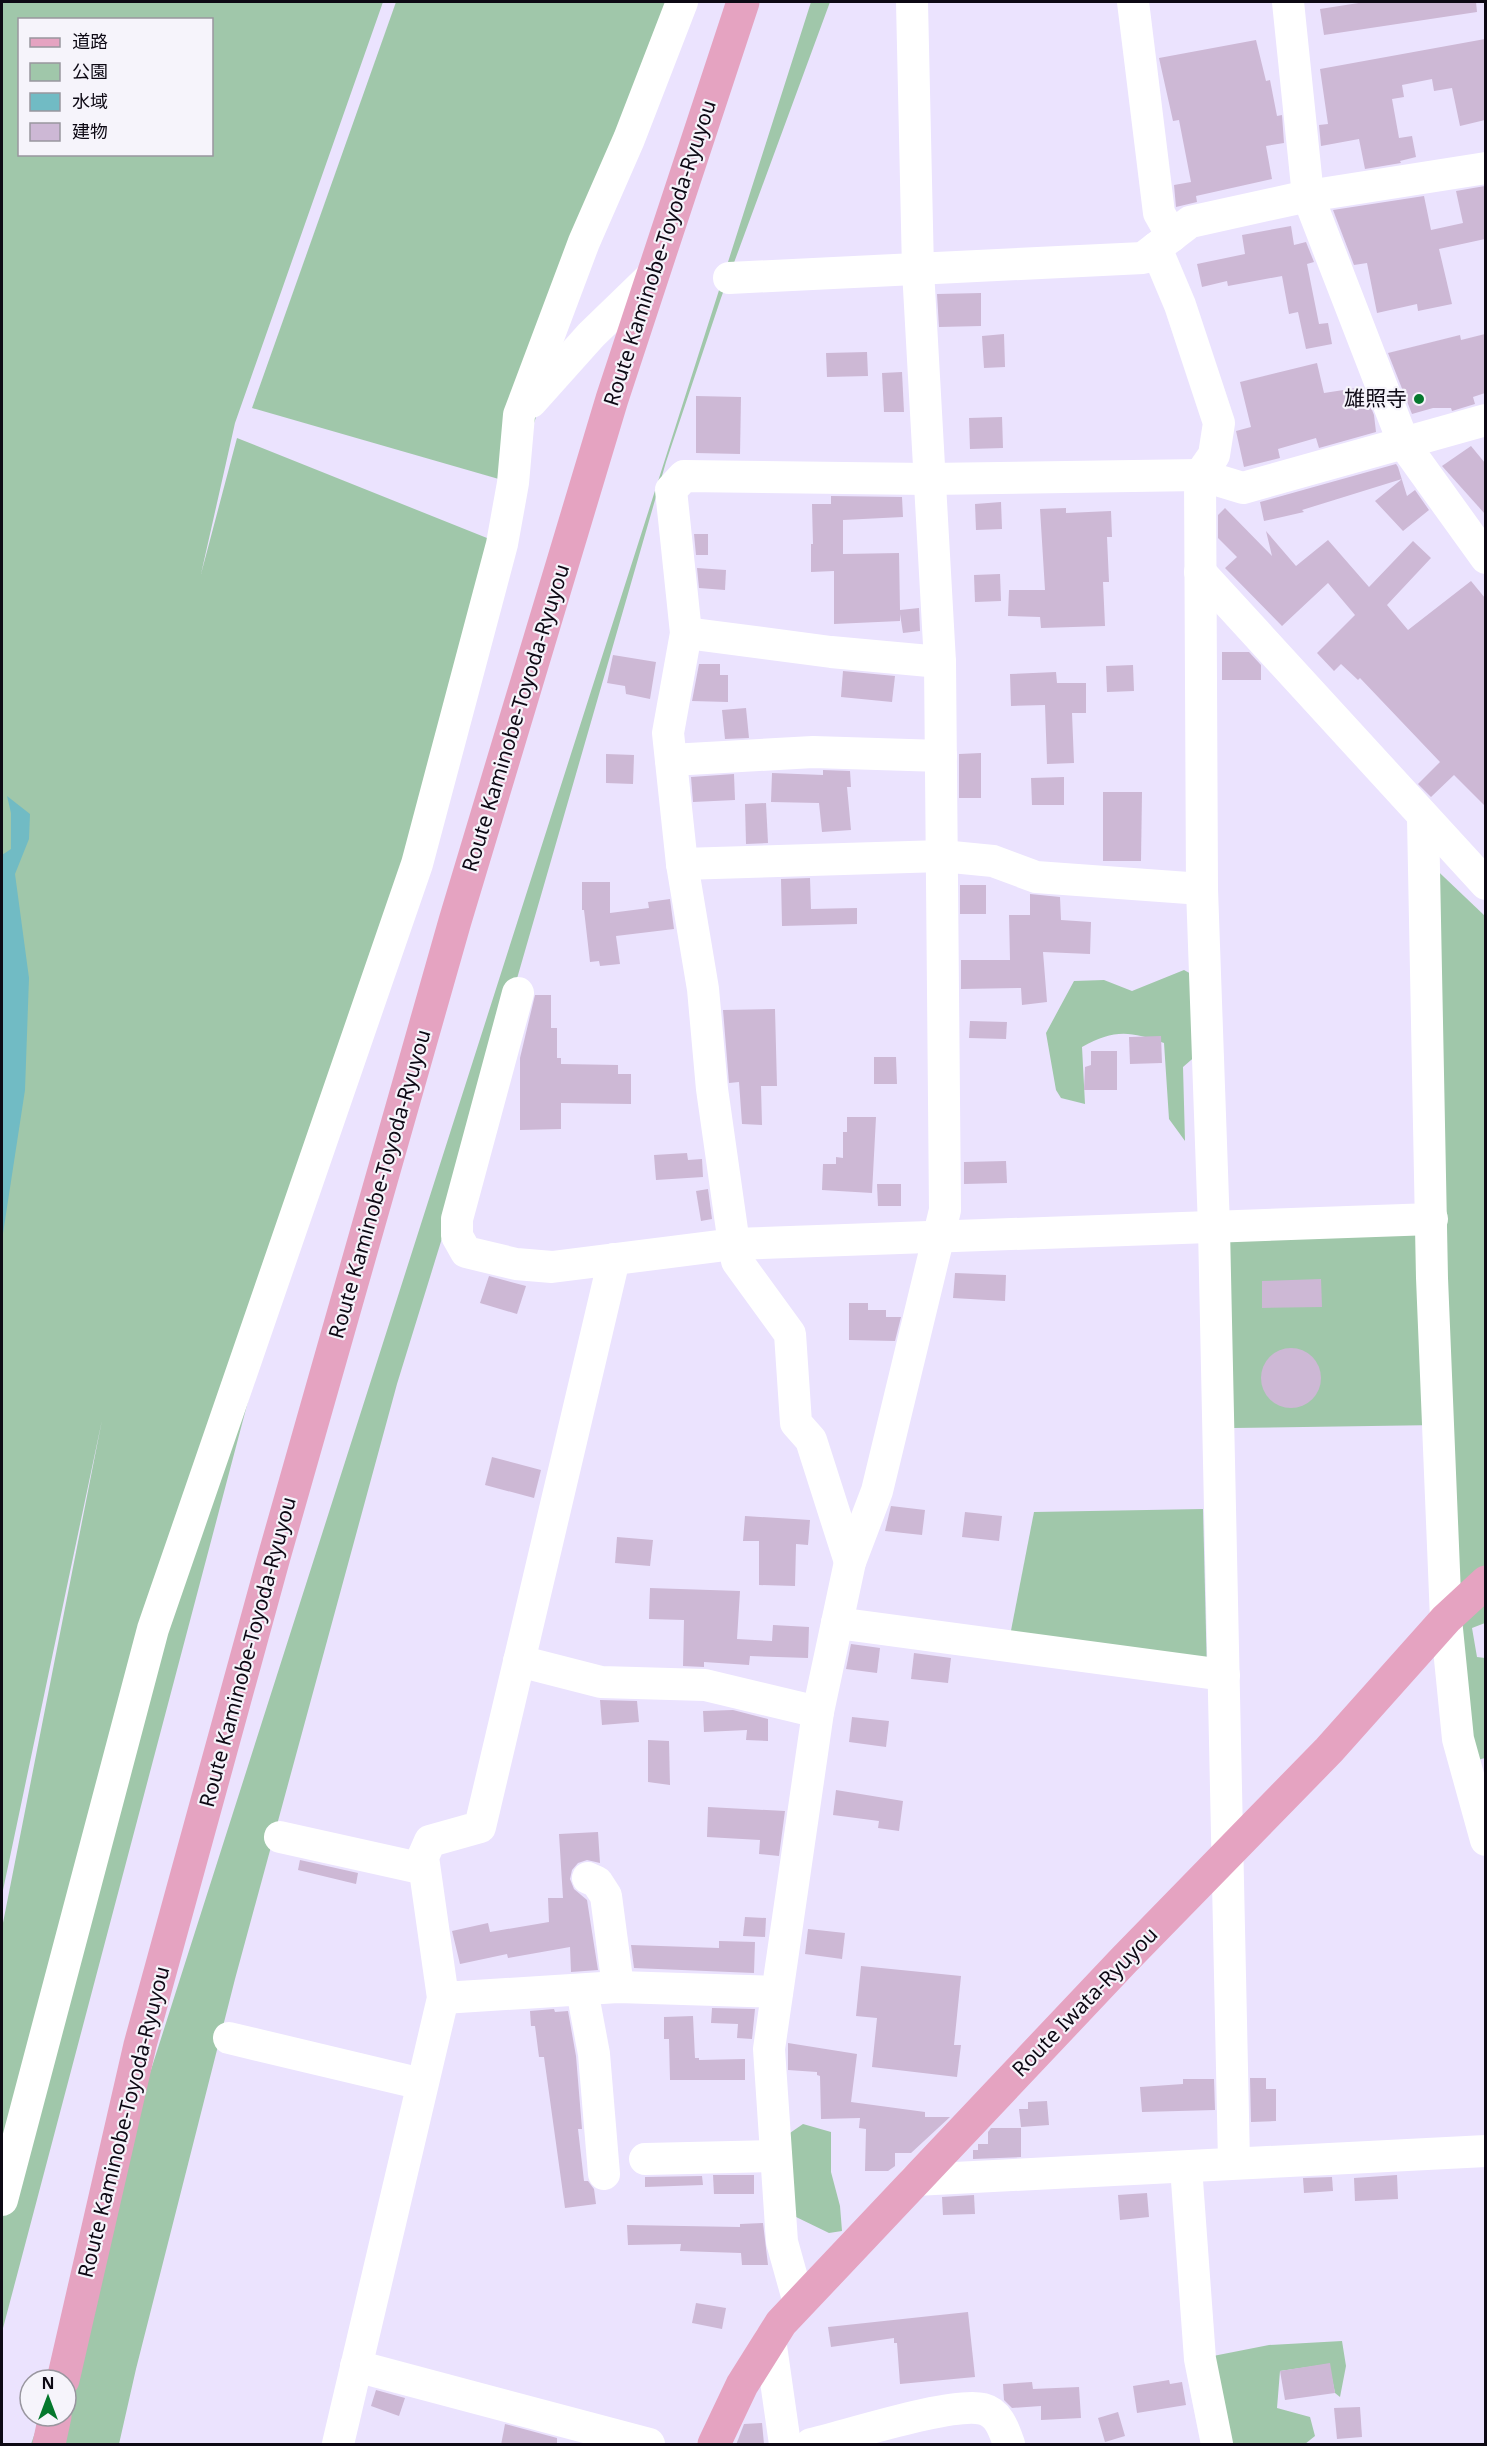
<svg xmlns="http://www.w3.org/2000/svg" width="1487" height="2446" font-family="'Noto Sans','Noto Sans JP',sans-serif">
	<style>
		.green { fill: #a0c7aa; fill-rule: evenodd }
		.water { fill: #71bbc4 }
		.building { fill: #cdb8d5 }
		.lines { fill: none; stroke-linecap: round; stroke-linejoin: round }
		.minor { stroke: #fff; stroke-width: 32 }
		.major { stroke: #e5a3c1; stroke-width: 33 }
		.poi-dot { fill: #05782d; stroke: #f6f4fb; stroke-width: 2 }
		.labels { text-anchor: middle; stroke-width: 4.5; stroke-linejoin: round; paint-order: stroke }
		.street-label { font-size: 21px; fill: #0d0914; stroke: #f6f4fb }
		.poi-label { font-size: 21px; fill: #0d0914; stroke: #f6f4fb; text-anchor: end }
	</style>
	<rect width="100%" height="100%" fill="#ebe3fe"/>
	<!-- green -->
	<g class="green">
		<path d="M2,2h381l-148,421 -34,151 36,-136 265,106 -181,581 -319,1207v-404l100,-508 -100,475zM20,20h192v134h-192z"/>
		<polygon points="396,2 681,2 513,483 252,408"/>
		<polygon points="811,2 830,2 721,298 666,462 443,1235 397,1384 235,1979 136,2369 119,2444 31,2444 41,2416 66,2416 66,2380 52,2380"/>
		<polygon points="1423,857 1486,917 1485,1578 1446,1619"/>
		<path d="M1184,970l20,11 2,66 -23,20 2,74 -16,-22 -5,-76c-34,-12 -50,-14 -82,4l3,57 -24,-6 -5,-8 -10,-57 28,-52 30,-1 28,11z"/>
		<polygon points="1432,1222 1439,1425 1232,1428 1223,1228"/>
		<polygon points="1203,1509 1207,1673 1008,1646 1034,1512"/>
		<polygon points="1485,1599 1485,1623 1472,1628 1477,1657 1485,1658 1485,1758 1474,1761 1459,1608"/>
		<polygon points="803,2124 831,2132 831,2172 840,2206 842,2231 829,2233 794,2216 787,2135"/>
		<polygon points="1342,2341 1346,2366 1340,2397 1335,2393 1329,2364 1280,2371 1277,2408 1310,2417 1315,2436 1305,2444 1219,2444 1208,2357 1269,2345"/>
	</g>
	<!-- water -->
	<polygon class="water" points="7,796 30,814 29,839 15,874 29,978 25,1090 2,1240 2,855 11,849 11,813"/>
	<!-- building -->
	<g class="building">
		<polygon points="1365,2 1476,2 1477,12 1324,35 1320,9"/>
		<polygon points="1485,39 1485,120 1460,126 1452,88 1434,91 1432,79 1402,85 1404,97 1392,99 1399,138 1412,136 1416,157 1400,161 1401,163 1365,169 1359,139 1321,146 1319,125 1328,124 1320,69"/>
		<polygon points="1256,40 1266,81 1270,80 1277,116 1282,115 1284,143 1266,146 1272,179 1196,196 1197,202 1176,207 1174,185 1191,182 1179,120 1173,121 1159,58"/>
		<polygon points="1485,186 1485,239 1439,249 1452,304 1418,311 1417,304 1377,313 1367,263 1354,265 1333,210 1424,196 1431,230 1463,223 1456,191"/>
		<polygon points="1291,226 1294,245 1306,242 1314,262 1307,264 1319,324 1328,323 1332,344 1306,349 1298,312 1289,314 1282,276 1228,286 1227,281 1202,287 1197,264 1245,254 1242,235"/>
		<polygon points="981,293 981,326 939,327 937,294"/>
		<polygon points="1004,334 1005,367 984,368 982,336"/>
		<polygon points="1485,334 1485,393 1473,397 1475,404 1452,411 1451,408 1433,408 1412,414 1388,353 1460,335 1461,340"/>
		<polygon points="867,352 868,376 827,377 826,353"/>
		<polygon points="1317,363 1324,393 1363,387 1374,415 1376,432 1319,448 1316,438 1278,449 1280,458 1244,467 1236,431 1251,427 1240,382"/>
		<polygon points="902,372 904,412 884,412 882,373"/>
		<polygon points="696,396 741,397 740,454 696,453"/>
		<polygon points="1002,417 1003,448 970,449 969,418"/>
		<polygon points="1471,446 1485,463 1485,514 1442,466"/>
		<polygon points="1396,464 1398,467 1407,496 1415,490 1429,510 1403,531 1375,501 1402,479 1302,510 1304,512 1264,521 1260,502"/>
		<polygon points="831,496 902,497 903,517 843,520 843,554 899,553 900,610 919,608 920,631 903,633 900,614 900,621 834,624 834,571 811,572 811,544 813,544 812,504 831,504"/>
		<polygon points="1001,502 1002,529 976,530 975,504"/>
		<polygon points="1066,508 1066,513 1111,511 1112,537 1107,537 1109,582 1103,582 1105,626 1041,628 1040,617 1008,616 1009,590 1045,590 1040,509"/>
		<polygon points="1225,508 1272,556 1266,531 1296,566 1328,540 1369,587 1413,541 1431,558 1387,605 1408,630 1471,581 1485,598 1485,806 1454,775 1431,797 1418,784 1440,762 1360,678 1358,680 1341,664 1334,671 1317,653 1355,615 1328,583 1282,626 1225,568 1237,557 1218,538 1218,515"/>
		<polygon points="694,534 708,534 708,555 696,555"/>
		<polygon points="697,568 726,570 725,590 699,588"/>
		<polygon points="1000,574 1001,601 975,602 974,575"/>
		<polygon points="1222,652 1249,652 1261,665 1261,680 1222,680"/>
		<polygon points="613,655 656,662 650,699 626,694 625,686 607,683"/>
		<polygon points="699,664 720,664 720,675 728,675 728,702 692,701"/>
		<polygon points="1133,665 1134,691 1107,692 1106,666"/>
		<polygon points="843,671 895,676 892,702 841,697"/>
		<polygon points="1056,672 1057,683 1086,683 1086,713 1072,713 1074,763 1047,764 1045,705 1011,706 1010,674"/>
		<polygon points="746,708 749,738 725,739 722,710"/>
		<polygon points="981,753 981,798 959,798 959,754"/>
		<polygon points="606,754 634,755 633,784 606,783"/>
		<polygon points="823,770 850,771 851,787 847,787 851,830 822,832 819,803 771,802 772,773 823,775"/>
		<polygon points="734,774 735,800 693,802 691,777"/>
		<polygon points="1064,777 1064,805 1032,805 1031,778"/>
		<polygon points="1103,792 1142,792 1141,861 1103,861"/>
		<polygon points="766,803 768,843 746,844 745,804"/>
		<polygon points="810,878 811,909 857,908 857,924 782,926 781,879"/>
		<polygon points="582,882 610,882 610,913 649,908 648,902 670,899 674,929 616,936 620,964 600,966 599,961 590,962 584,910 582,910"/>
		<rect x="960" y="885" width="26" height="29"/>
		<polygon points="1030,894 1060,897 1061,920 1091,922 1090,954 1043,952 1047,1002 1022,1005 1021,988 961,989 961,960 1010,960 1009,915 1030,915"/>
		<polygon points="535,995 551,995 551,1028 557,1028 557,1058 561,1058 561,1064 618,1065 618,1074 631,1074 631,1104 561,1103 561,1129 520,1130 520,1058"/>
		<polygon points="775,1009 777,1086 761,1086 762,1125 742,1124 739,1082 729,1083 723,1010"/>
		<polygon points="970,1021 1007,1022 1006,1039 969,1038"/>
		<polygon points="1161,1036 1162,1063 1130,1064 1129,1037"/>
		<polygon points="1091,1051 1117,1051 1117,1090 1084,1090 1085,1067 1091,1065"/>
		<polygon points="874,1057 896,1057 897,1084 874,1084"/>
		<polygon points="847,1117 876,1117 872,1193 822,1190 823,1164 836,1164 836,1157 843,1158 843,1132 847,1132"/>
		<polygon points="687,1153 688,1160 702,1159 703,1177 656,1180 654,1155"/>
		<polygon points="1006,1161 1007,1183 964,1184 964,1162"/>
		<polygon points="877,1184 901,1184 901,1206 878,1206"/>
		<polygon points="708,1189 712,1219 701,1221 696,1191"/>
		<polygon points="955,1273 1006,1275 1005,1301 953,1298"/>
		<polygon points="489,1276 526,1286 517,1314 480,1303"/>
		<polygon points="1321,1279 1322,1307 1262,1308 1262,1281"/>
		<polygon points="849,1303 868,1303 868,1310 886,1310 886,1317 901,1317 895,1341 849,1340"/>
		<circle cx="1291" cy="1378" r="30"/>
		<polygon points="492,1457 541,1470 534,1498 485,1485"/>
		<polygon points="891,1506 925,1510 922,1535 885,1531"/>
		<polygon points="965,1512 1002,1516 999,1541 962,1537"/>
		<polygon points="745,1516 810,1520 808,1545 796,1544 795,1586 759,1585 759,1541 743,1541"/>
		<polygon points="617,1537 653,1540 650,1566 615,1563"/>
		<polygon points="650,1588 740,1591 737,1639 772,1641 773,1625 809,1627 808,1658 750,1656 749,1665 704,1662 704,1667 683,1666 684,1620 649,1619"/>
		<polygon points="851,1644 880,1648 877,1673 846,1669"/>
		<polygon points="914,1653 951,1658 948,1683 911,1679"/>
		<polygon points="600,1700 637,1701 639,1722 602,1725"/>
		<polygon points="733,1710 768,1719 768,1741 746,1740 747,1730 704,1732 703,1711"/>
		<polygon points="852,1717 889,1721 886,1747 849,1742"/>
		<polygon points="648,1740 669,1741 670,1785 648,1782"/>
		<polygon points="836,1790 903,1801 899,1831 878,1828 879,1821 833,1815"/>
		<polygon points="708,1807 785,1811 779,1856 759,1854 760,1840 707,1837"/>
		<polygon points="598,1832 600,1863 587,1860 578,1863 572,1870 570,1879 574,1889 587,1900 598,1970 571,1972 570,1947 508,1958 507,1954 460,1964 452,1931 488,1923 490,1932 549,1922 548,1898 563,1898 559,1834"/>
		<polygon points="300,1860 358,1873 356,1884 298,1870"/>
		<polygon points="745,1917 766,1918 765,1937 743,1936"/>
		<polygon points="808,1929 845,1933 842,1959 805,1954"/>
		<polygon points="719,1941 755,1942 754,1973 634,1968 631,1945 719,1948"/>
		<polygon points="861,1966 961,1976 954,2045 961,2045 957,2077 872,2067 877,2018 856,2016"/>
		<polygon points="712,2008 755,2009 752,2039 737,2038 738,2024 711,2023"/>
		<polygon points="554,2009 555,2012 568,2011 576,2056 582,2129 578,2129 584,2181 588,2181 594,2189 596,2204 565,2208 544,2057 539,2057 535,2026 531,2026 530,2011"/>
		<polygon points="693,2016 695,2058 699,2058 699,2060 745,2059 745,2080 670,2080 669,2039 664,2039 664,2017"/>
		<polygon points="788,2043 857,2054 851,2102 925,2112 925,2117 950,2117 911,2153 895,2153 895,2166 888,2171 865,2171 866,2129 859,2128 860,2118 821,2119 820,2076 817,2075 817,2072 788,2070"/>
		<polygon points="1250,2078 1266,2078 1266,2089 1276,2089 1276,2121 1251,2122"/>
		<polygon points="1183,2079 1214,2079 1215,2110 1142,2112 1140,2087 1183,2084"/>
		<polygon points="1047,2101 1049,2125 1021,2127 1019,2109 1028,2109 1028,2102"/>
		<polygon points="991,2128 1021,2128 1021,2157 973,2159 973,2150 978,2150 978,2144 988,2144 988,2132"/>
		<polygon points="713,2175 754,2175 754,2194 714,2194"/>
		<polygon points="1397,2175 1398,2199 1355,2201 1354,2178"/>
		<polygon points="702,2176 703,2185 645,2187 645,2177"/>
		<polygon points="1332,2177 1333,2191 1304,2193 1303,2178"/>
		<polygon points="1147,2193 1149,2217 1120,2220 1118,2195"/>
		<polygon points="974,2195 975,2214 943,2215 942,2197"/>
		<polygon points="763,2223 768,2265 742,2265 741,2253 680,2251 681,2244 628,2245 627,2225 740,2227 740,2224"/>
		<polygon points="696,2303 726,2308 722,2329 692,2323"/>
		<polygon points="968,2312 975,2377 900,2384 897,2343 894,2343 894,2338 831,2347 828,2327"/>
		<polygon points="1330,2363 1335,2393 1285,2400 1280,2371"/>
		<polygon points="1169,2380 1170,2384 1182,2382 1186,2405 1137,2413 1133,2386"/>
		<polygon points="1032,2382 1033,2389 1079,2387 1081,2418 1041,2420 1041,2406 1012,2408 1004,2400 1003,2384"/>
		<polygon points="376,2390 405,2398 399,2416 371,2406"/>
		<polygon points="1360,2407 1362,2437 1337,2439 1334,2408"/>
		<polygon points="1118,2412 1125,2436 1105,2442 1098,2418"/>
		<polygon points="762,2423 764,2444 736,2445 744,2424"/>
		<polygon points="505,2424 557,2438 557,2445 501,2445"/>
	</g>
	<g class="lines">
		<!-- minor -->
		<g class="minor">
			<polyline points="1133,2 1159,213 1172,236"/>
			<polyline points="1288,2 1308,196 1404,444 1486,558"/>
			<polyline points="1156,248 1180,305 1219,423 1214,455 1200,475 1202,889 1214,1228 1234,2162"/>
			<polyline points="729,278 1143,258 1190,222 1308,196 1486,168"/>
			<polyline points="531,402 591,335 653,275"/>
			<polyline points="1200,572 1486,884"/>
			<polyline points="686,633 831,652 940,662"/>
			<polyline points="671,760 813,752 941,756"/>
			<polyline points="1423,818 1432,1278 1446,1619 1458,1739 1486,1840"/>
			<polyline points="682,864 942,856 993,861 1036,877 1202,889"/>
			<polyline points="518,993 457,1219 457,1236 466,1252 516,1264 552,1267 734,1244 1432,1219"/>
			<polyline points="850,1562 811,1440 796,1423 790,1334 737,1261 734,1244 712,1089 703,989 682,864 668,733 686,633 671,490 684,476 928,479 1200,475 1243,488 1486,420"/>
			<polyline points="837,1623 1224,1675"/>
			<polyline points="519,1661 601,1682 705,1685 818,1712"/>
			<polyline points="280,1837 424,1869"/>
			<polyline points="588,1878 597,1882 606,1896 618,1987"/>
			<polyline points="582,1990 594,2054 604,2174"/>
			<polyline points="443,1998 618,1987 777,1992"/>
			<polyline points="229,2038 422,2084"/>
			<polyline points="645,2159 776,2156"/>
			<polyline points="1186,2167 1200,2359 1217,2444"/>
			<polyline points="915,2180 1486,2151"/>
			<polyline points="2,2200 153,1629 417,864 502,544 513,483 519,415 584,242 629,139 682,2"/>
			<polyline points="799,2303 782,2242 769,2049 818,1712 850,1562 877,1491 945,1210 940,662 918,270 912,2"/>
			<polyline points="770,2339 785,2444"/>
			<polyline points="356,2366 649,2444"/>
			<polyline points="338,2444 443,1998 423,1857 430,1841 480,1827 614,1259"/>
			<path d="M811,2444c35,-8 142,-43 172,-35 16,4 21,21 26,35"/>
		</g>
		<!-- major -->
		<g class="major">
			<polyline points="63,2380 140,2045 274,1557 455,921 612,399 743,2"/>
			<polyline points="49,2444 55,2416"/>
			<polyline points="714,2444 742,2385 781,2323 1124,1960 1329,1750 1446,1619 1486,1582"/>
		</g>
	</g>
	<!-- markers -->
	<circle class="poi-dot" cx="1419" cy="399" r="6"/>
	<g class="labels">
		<!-- street labels -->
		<g class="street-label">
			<text transform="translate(660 253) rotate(-72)" y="7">Route Kaminobe-Toyoda-Ryuyou</text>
			<text transform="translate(516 718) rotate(-73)" y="7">Route Kaminobe-Toyoda-Ryuyou</text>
			<text transform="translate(380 1184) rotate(-74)" y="7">Route Kaminobe-Toyoda-Ryuyou</text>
			<text transform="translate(248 1652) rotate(-75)" y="7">Route Kaminobe-Toyoda-Ryuyou</text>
			<text transform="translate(1085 2002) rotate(-46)" y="7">Route Iwata-Ryuyou</text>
			<text transform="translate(124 2122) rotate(-76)" y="7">Route Kaminobe-Toyoda-Ryuyou</text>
		</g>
		<!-- poi labels -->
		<g class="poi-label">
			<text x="1407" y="406">雄照寺</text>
		</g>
	</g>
	<!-- border -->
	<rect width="1487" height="2446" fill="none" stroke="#0d0914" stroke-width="6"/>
	<!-- legend -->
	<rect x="18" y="18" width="195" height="138" fill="#f6f4fb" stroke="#99969f" stroke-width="1.5"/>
	<rect x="30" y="38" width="30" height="9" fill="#e5a3c1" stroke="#99969f" stroke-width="1.5"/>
	<text x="72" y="48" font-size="18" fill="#0d0914">道路</text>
	<rect x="30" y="63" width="30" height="18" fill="#a0c7aa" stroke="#99969f" stroke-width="1.5"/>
	<text x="72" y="78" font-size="18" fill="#0d0914">公園</text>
	<rect x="30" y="93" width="30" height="18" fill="#71bbc4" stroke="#99969f" stroke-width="1.5"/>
	<text x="72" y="108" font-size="18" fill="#0d0914">水域</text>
	<rect x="30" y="123" width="30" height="18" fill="#cdb8d5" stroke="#99969f" stroke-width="1.5"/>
	<text x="72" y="138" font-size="18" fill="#0d0914">建物</text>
	<!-- north arrow -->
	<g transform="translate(48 2398)"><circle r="28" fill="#f6f4fb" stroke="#99969f" stroke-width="1.5"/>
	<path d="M0-4.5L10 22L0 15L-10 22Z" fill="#05782d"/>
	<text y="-9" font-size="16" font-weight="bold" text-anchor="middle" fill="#0d0914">N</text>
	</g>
</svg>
